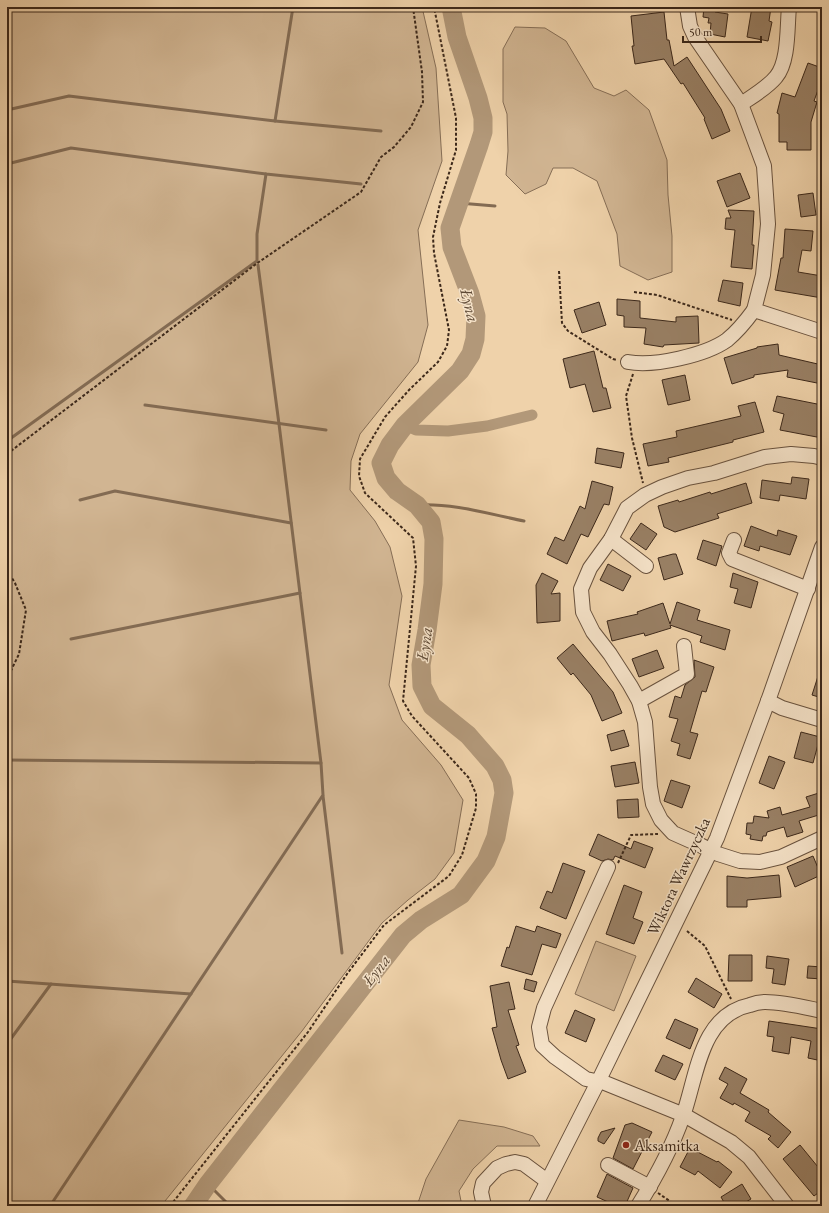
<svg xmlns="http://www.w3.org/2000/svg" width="829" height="1213" font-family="'EB Garamond',serif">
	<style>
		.green { fill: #d1b592; stroke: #866e56 }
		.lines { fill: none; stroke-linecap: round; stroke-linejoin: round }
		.stream { stroke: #836b53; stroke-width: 3 }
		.canal { stroke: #b29879; stroke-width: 11 }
		.river { stroke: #b29879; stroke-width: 19 }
		.building { fill: #998065; stroke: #3c281a }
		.minor-casing { stroke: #69523e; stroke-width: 16 }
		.path { stroke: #3c281a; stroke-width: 2; stroke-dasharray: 3 2; stroke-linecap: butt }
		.minor { stroke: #f5e2c8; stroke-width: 14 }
		.poi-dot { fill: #8f2418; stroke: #f5e2c8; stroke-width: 1.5 }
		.labels { text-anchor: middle; stroke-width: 3; stroke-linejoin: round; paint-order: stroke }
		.street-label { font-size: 16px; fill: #3c281a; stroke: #f5e2c8 }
		.poi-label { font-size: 16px; fill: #3c281a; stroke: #f5e2c8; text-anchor: start }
		.water-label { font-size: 17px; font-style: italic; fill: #5f4a36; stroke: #f5e2c8 }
	</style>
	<rect width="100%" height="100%" fill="#efd2aa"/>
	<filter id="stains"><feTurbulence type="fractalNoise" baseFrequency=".005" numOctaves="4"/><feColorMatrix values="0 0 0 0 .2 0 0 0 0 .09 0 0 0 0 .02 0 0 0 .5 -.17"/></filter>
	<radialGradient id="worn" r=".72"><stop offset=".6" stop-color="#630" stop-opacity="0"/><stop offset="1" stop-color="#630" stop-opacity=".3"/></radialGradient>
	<!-- green -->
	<g class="green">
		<polygon points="7,7 422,7 436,68 442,161 418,230 428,325 418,362 360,434 351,461 350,490 375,521 390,547 402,596 389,685 402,720 441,765 463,800 454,853 435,879 408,900 382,923 302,1031 161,1206 7,1206"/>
		<polygon points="515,27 545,28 566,41 594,88 614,96 626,90 649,110 667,160 668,195 672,236 672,272 648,280 620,266 617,234 597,181 573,168 553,168 546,184 525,194 506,175 508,151 507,114 503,102 503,49"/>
		<polygon points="596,941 636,956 614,1011 575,994"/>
		<polygon points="459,1120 504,1127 533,1136 540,1146 497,1146 473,1169 459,1191 462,1206 417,1206 426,1179"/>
	</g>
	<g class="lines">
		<!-- stream -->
		<g class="stream">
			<polyline points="7,110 69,96 275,121 293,7"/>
			<polyline points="275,121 381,131"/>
			<polyline points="7,164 71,148 266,174 361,184"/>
			<polyline points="459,203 495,206"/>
			<polyline points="145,405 326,430"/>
			<polyline points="7,441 257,261 257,234 266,174"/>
			<polyline points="80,500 115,491 291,523"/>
			<path d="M417,505c36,-2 72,9 107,16"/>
			<polyline points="71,639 300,593"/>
			<polyline points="7,760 321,763"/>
			<polyline points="323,796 342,953"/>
			<polyline points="7,981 191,994"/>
			<polyline points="7,1044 51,984"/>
			<polyline points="208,1184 230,1206"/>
			<polyline points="50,1206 323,795 321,763 279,424 258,265"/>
		</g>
		<!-- canal -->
		<polyline class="canal" points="405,425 416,430 448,431 487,426 532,415"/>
		<!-- river -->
		<polyline class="river" points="193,1206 208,1184 403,935 421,920 461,895 486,861 496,837 504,793 502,780 495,766 468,735 432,706 422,686 421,665 427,630 433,584 434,539 431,522 417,505 397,491 386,478 381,463 390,445 405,425 460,371 471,354 475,339 476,316 470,294 452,247 450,228 479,145 483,132 483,118 478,98 457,37 451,7"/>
	</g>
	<!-- building -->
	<g class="building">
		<polygon points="704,7 715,8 715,12 728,14 725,37 710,34 711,23 708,23 709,18 703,17"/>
		<polygon points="752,7 771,7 769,21 772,22 768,41 747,37"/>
		<polygon points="664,12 667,40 669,40 674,66 687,57 721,109 730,131 712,139 704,119 705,118 683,83 681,84 664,59 635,64 632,46 634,46 631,16"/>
		<polygon points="808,63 822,68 822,79 814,101 817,102 811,122 811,150 787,150 787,142 779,142 779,114 777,113 782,93 795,97"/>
		<polygon points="740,173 750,198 727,207 717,181"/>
		<polygon points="813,193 816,215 801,217 798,195"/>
		<polygon points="728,210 754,211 752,245 754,245 752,269 731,267 735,230 725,229 726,218 731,218"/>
		<polygon points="785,229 813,231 811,251 802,250 798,272 822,276 822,298 775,290 781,258 783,258"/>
		<polygon points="723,280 743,283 740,306 718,301"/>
		<polygon points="617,299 640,301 640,318 676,322 676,317 698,316 699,343 664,345 663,347 644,344 646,328 624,327 624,316 617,315"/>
		<polygon points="599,302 606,325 582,333 574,310"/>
		<polygon points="778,344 779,355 822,365 822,384 787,377 788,370 754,375 754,377 732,384 724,358 757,348 757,347"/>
		<polygon points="594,351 603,388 606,388 611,408 593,412 585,384 570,388 563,359"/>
		<polygon points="685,375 690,400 668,405 662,380"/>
		<polygon points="777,396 822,405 822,438 780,430 784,414 773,411"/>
		<polygon points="755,402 764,432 733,440 733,442 668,458 669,462 648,466 643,444 677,437 676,431 741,416 738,406"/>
		<polygon points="597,448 624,453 621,468 595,463"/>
		<polygon points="792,477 809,479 806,499 780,495 779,501 760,498 762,480 791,484"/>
		<polygon points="592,481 613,487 609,505 604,504 588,537 581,534 567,564 547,554 555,537 564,541 580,506 585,509"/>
		<polygon points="746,483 752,503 717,514 719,518 675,532 664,527 658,506 678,500 679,502 710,492 711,494"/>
		<polygon points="641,523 657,534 646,550 630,539"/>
		<polygon points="751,526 777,536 778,530 797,536 790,555 760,546 759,551 744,546"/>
		<polygon points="703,540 722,546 716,566 697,559"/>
		<polygon points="673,554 676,554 683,574 664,580 658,558"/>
		<polygon points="608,564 631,576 623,591 600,580"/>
		<polygon points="542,573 558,581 551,594 560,593 560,621 537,623 536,585"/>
		<polygon points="733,573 758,582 751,608 734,603 738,589 730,587"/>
		<polygon points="677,602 700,610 697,620 730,630 725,650 700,642 702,636 670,625 671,628 645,636 644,633 612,641 607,621 638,614 637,612 663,603 670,624"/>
		<polygon points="573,644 613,692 622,713 602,721 591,695 573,673 571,675 557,658"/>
		<polygon points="657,650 664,668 639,677 632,659"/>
		<polygon points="694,660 714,667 706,692 702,691 690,732 698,734 690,759 677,755 680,744 671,741 678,719 669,717 675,696 681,698 685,685 695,677"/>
		<polygon points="820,670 822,671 822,698 812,695"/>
		<polygon points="624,730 629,746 611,751 607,735"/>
		<polygon points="801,732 820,737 813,763 794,758"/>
		<polygon points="769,756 785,762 774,789 759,783"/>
		<polygon points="635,762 639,783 615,787 611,766"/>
		<polygon points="671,780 690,786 682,808 664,801"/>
		<polygon points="822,792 822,814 799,821 803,832 787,837 784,827 767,832 766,836 763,836 762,841 750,839 751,835 746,834 747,823 753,823 754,816 769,818 767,811 780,807 782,815 810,807 806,797"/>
		<polygon points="638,799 639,817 618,818 617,800"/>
		<polygon points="598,834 631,849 634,841 653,848 645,868 615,856 613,860 608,859 602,861 589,855"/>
		<polygon points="813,856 821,875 795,887 787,867"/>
		<polygon points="563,863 585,871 566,919 540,908 547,891 552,893"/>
		<polygon points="779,875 781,897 747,900 747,907 727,907 727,876 747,878"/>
		<polygon points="624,885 642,892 633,918 643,922 634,944 606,934"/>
		<polygon points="516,926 535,932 537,926 561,934 556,948 542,944 532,975 501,966 507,947 509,948"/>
		<polygon points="729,955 752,955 752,981 728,981"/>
		<polygon points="767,956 789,959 785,985 772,983 774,969 766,968"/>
		<polygon points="808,966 822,967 822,979 807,978"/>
		<polygon points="696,978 722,994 714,1008 688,992"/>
		<polygon points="526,979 537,982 534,992 524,989"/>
		<polygon points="509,982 515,1009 508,1010 519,1045 516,1046 526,1072 508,1079 501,1060 492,1028 497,1027 490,986"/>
		<polygon points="575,1010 595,1019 586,1042 565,1033"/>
		<polygon points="675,1019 698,1029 690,1049 666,1038"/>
		<polygon points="769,1021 822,1029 822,1061 808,1058 811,1041 791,1037 789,1054 772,1051 774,1037 767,1036"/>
		<polygon points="663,1055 683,1064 675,1080 655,1071"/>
		<polygon points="725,1067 747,1079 740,1093 769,1110 768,1112 791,1132 778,1148 768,1139 771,1136 745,1121 750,1112 734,1103 733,1105 720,1098 728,1084 719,1079"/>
		<polygon points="632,1123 652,1132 633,1169 613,1158 625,1125"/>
		<polygon points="615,1128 604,1144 598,1141 598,1138 601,1132"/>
		<polygon points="800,1145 818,1167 822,1164 822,1190 814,1196 783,1159"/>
		<polygon points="690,1148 717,1162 718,1161 732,1172 720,1188 698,1171 695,1175 680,1167"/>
		<polygon points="607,1174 633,1188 625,1206 617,1206 597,1197"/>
		<polygon points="742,1184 751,1199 739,1206 726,1206 721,1197"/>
	</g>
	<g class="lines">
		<defs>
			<g id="minor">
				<polyline points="687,7 690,26 695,37 741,104 764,166 768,224 763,275 754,310"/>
				<path d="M741,104c12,-8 26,-16 35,-27 13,-15 11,-50 13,-70"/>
				<path d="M628,362c26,5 78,-7 99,-22 11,-9 19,-19 27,-30l68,22"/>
				<polyline points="822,458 814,456 791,454 765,457 714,473 688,478 662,487 645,495 627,508 611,539 590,568 581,589 583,612 593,632 610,654 630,685 639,701 645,722 650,787 653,804 661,820 673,833 700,845 718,854 740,861 760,862 781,857 822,838"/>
				<polyline points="611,539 646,566"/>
				<polyline points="734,540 729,553 732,559 808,589"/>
				<polyline points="639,701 687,674 684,646"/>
				<polyline points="768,701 782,708 822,720"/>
				<polyline points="608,867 544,1008 539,1027 542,1045 555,1057 586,1079 605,1083 684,1115 731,1142 749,1157 787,1206"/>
				<polyline points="608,1165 650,1187"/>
				<polyline points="484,1206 481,1192 483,1183 497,1168 506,1164 515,1162 524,1164 547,1181"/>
				<polyline points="535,1206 598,1082 717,838 768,701 822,547"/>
				<path d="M638,1206c18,-29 34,-58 45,-90 14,-39 17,-101 67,-111 5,-2 10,-3 15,-3 19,0 38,5 57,9"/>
			</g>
		</defs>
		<!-- minor casing -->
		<use href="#minor" class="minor-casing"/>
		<!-- path -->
		<g class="path">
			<polyline points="559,271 562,323 568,331 613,359 617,360"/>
			<polyline points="634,292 657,295 732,320"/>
			<polyline points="633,374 626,396 632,438 643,483"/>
			<polyline points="7,454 256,264 361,192 381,157 394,147 411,127 423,102 422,72 413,7"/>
			<polyline points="7,570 15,583 26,610 19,654 7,679"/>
			<polyline points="618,863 631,835 658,834"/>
			<polyline points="687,931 705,946 731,999"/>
			<polyline points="658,1193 677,1206"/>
			<polyline points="170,1206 308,1032 347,974 384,925 449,876 462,855 476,808 476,794 469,778 412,716 403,701 416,566 413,538 365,493 359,476 360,459 385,417 409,390 438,362 447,346 449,330 434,253 433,237 440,203 456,150 456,118 434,7"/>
		</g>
		<!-- minor -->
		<use href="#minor" class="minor"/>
	</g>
	<!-- markers -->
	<circle class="poi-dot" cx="626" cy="1145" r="4"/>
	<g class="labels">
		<!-- street labels -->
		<g class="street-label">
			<text transform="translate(678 876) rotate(-65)" y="6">Wiktora Wawrzyczka</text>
		</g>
		<!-- poi labels -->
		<g class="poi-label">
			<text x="634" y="1151">Aksamitka</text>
		</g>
		<!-- water labels -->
		<g class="water-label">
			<text transform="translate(470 305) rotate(76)" y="6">Łyna</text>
			<text transform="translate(424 644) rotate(-82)" y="6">Łyna</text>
			<text transform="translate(376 970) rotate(-52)" y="6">Łyna</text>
		</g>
	</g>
	<!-- margin -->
	<rect width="829" height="1213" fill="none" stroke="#efd2aa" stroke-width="24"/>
	<rect x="8" y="8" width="813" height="1197" fill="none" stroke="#3c281a" stroke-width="2"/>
	<rect x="12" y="12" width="805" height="1189" fill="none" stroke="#3c281a"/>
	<!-- scale -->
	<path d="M683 36v6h78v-6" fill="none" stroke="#3c281a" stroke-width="2"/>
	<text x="689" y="36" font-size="12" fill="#3c281a" stroke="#f5e2c8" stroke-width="3" paint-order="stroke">50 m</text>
	<rect width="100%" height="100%" filter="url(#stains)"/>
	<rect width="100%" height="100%" fill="url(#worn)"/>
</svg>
